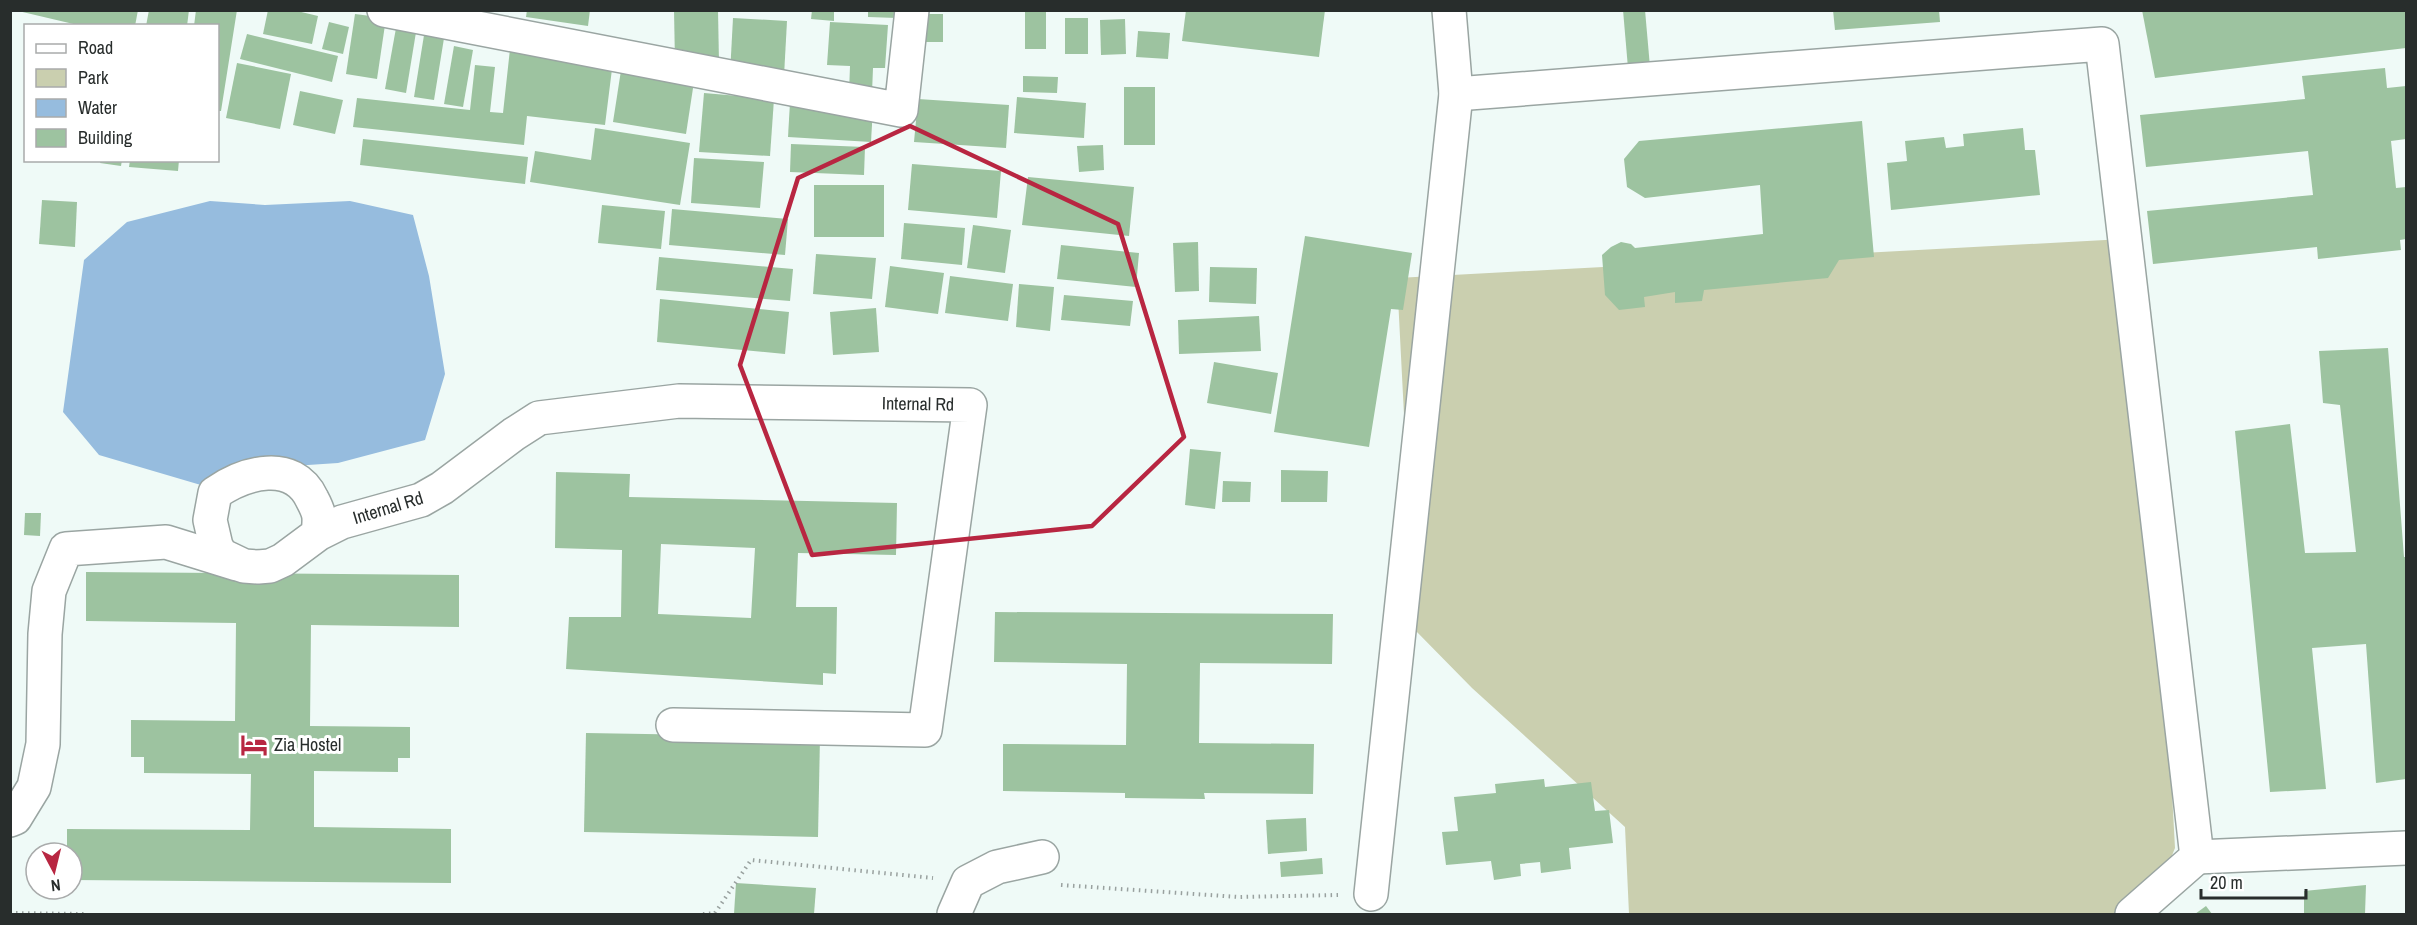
<svg xmlns="http://www.w3.org/2000/svg" width="2417" height="925" font-family="'Archivo Narrow',sans-serif">
	<style>
		.green { fill: #cacfaf }
		.water { fill: #96bcde }
		.building { fill: #9dc3a0; fill-rule: evenodd }
		.lines { fill: none; stroke-linecap: round; stroke-linejoin: round }
		.minor-casing { stroke: #9aa5a2; stroke-width: 36 }
		.path { stroke: #99a19f; stroke-width: 4; stroke-dasharray: 1.5 4.5; stroke-linecap: butt }
		.minor { stroke: #fff; stroke-width: 33 }
		.marked { fill: none; stroke: #b82641; stroke-width: 4.5; stroke-linejoin: round }
		.labels { text-anchor: middle; stroke-width: 6; stroke-linejoin: round; paint-order: stroke }
		.street-label { font-size: 18px; fill: #282d2c; stroke: #fff }
		.poi-label { font-size: 18px; fill: #282d2c; stroke: #fff; text-anchor: start }
	</style>
	<rect width="100%" height="100%" fill="#effaf7"/>
	<!-- green -->
	<polygon class="green" points="2142,238 2175,848 2160,885 2123,914 1629,914 1625,827 1472,688 1415,630 1397,278"/>
	<!-- water -->
	<polygon class="water" points="210,201 265,205 350,201 413,215 429,276 445,374 425,440 338,463 293,466 211,488 99,455 63,412 84,260 127,222"/>
	<!-- building -->
	<g class="building">
		<polygon points="14,10 138,10 135,26 82,26"/>
		<polygon points="149,10 189,10 187,26 146,26"/>
		<polygon points="196,10 237,10 221,111 218,111 218,26 194,26"/>
		<polygon points="268,10 293,10 318,16 312,44 263,34"/>
		<polygon points="527,10 590,10 588,26 526,17"/>
		<polygon points="674,10 718,10 719,63 675,63"/>
		<polygon points="812,10 834,10 834,21 811,19"/>
		<polygon points="868,10 898,10 897,18 868,17"/>
		<polygon points="1046,10 1046,49 1025,49 1025,11"/>
		<polygon points="1186,10 1325,10 1319,57 1182,41"/>
		<polygon points="1623,10 1645,10 1650,67 1628,68"/>
		<polygon points="1833,10 1939,10 1940,22 1835,30"/>
		<polygon points="2142,10 2406,10 2406,48 2155,78"/>
		<polygon points="355,14 386,18 377,79 346,74"/>
		<rect x="926" y="14" width="17" height="28"/>
		<polygon points="398,17 418,20 406,93 385,89"/>
		<polygon points="733,18 787,21 784,76 730,74"/>
		<rect x="1065" y="18" width="23" height="36"/>
		<polygon points="1125,19 1126,54 1101,55 1100,20"/>
		<polygon points="329,22 349,27 343,54 322,49"/>
		<polygon points="830,22 888,25 885,68 873,68 872,93 849,93 850,66 827,65"/>
		<polygon points="425,29 445,32 434,100 414,97"/>
		<polygon points="1138,31 1170,33 1168,59 1136,57"/>
		<polygon points="247,34 338,56 332,82 240,59"/>
		<polygon points="454,46 473,50 463,107 444,104"/>
		<polygon points="510,49 613,61 605,125 527,116 524,145 353,127 357,98 470,110 475,65 495,67 490,112 503,113"/>
		<polygon points="237,63 291,74 280,129 226,118"/>
		<polygon points="622,64 695,75 686,134 613,122"/>
		<polygon points="2385,68 2387,88 2406,86 2406,139 2391,141 2396,188 2406,187 2406,239 2400,240 2401,250 2318,259 2317,247 2153,264 2147,211 2313,195 2308,151 2146,167 2140,115 2305,99 2302,76"/>
		<polygon points="1023,76 1058,77 1057,93 1023,92"/>
		<rect x="1124" y="87" width="31" height="58"/>
		<polygon points="300,91 343,100 335,134 293,125"/>
		<polygon points="704,93 774,99 770,156 699,152"/>
		<polygon points="1017,97 1086,103 1084,138 1014,133"/>
		<polygon points="918,99 1009,105 1006,148 914,142"/>
		<polygon points="790,102 873,107 871,142 788,137"/>
		<polygon points="1862,121 1874,257 1839,260 1828,278 1704,290 1702,301 1675,303 1675,292 1644,297 1645,307 1619,310 1605,295 1602,255 1611,247 1621,242 1631,244 1635,248 1763,234 1760,185 1645,198 1627,187 1624,159 1639,141"/>
		<polygon points="595,128 690,143 680,205 530,182 535,151 591,160"/>
		<polygon points="2023,128 2025,150 2035,150 2040,195 1891,210 1887,163 1907,161 1905,141 1944,137 1946,148 1964,146 1963,134"/>
		<polygon points="363,139 528,157 525,184 360,165"/>
		<polygon points="791,144 865,147 864,175 790,172"/>
		<polygon points="1103,145 1104,170 1079,172 1077,146"/>
		<polygon points="694,158 764,162 760,208 691,203"/>
		<polygon points="101,160 122,160 121,166 100,163"/>
		<polygon points="130,160 179,160 178,171 129,167"/>
		<polygon points="912,164 1001,171 997,218 908,210"/>
		<polygon points="1028,177 1134,187 1129,236 1022,225"/>
		<rect x="814" y="185" width="70" height="52"/>
		<polygon points="42,200 77,202 75,247 39,244"/>
		<polygon points="602,205 665,211 661,249 598,243"/>
		<polygon points="672,209 788,219 785,255 669,245"/>
		<polygon points="904,223 965,228 962,265 901,259"/>
		<polygon points="973,225 1011,230 1005,273 967,268"/>
		<polygon points="1305,236 1412,253 1403,310 1391,309 1369,447 1274,432"/>
		<polygon points="1198,242 1199,291 1175,292 1173,243"/>
		<polygon points="1061,245 1139,253 1136,287 1057,279"/>
		<polygon points="816,254 876,258 872,299 813,294"/>
		<polygon points="659,257 793,269 790,301 656,290"/>
		<polygon points="890,266 944,273 938,314 885,307"/>
		<polygon points="1210,267 1257,268 1256,304 1209,302"/>
		<polygon points="950,276 1013,284 1008,321 945,313"/>
		<polygon points="1019,284 1054,287 1050,331 1016,327"/>
		<polygon points="1064,295 1133,301 1130,326 1061,320"/>
		<polygon points="660,299 789,312 785,354 657,342"/>
		<polygon points="876,308 879,352 833,355 830,312"/>
		<polygon points="1259,316 1261,351 1179,354 1178,320"/>
		<polygon points="2388,348 2404,557 2406,557 2406,779 2376,783 2366,644 2312,648 2326,789 2270,792 2235,431 2290,424 2305,553 2356,552 2340,405 2323,403 2319,351"/>
		<polygon points="1214,362 1278,373 1271,414 1207,403"/>
		<polygon points="1190,449 1221,452 1215,509 1185,505"/>
		<polygon points="1281,470 1328,471 1327,502 1281,502"/>
		<path d="M556,472l74,2 -1,23 268,6 -1,52 -98,-2 -2,54h41l-1,67 -13,-1v12l-257,-16 3,-52h52l1,-67 -67,-2zM661,544l94,4 -4,70 -93,-4z"/>
		<polygon points="1223,481 1251,482 1250,502 1222,502"/>
		<polygon points="25,513 41,513 40,536 24,535"/>
		<polygon points="86,572 459,575 459,627 311,625 310,726 410,727 410,758 398,758 398,772 314,771 314,827 451,829 451,883 72,880 72,853 67,853 67,829 250,830 251,774 144,773 144,757 131,757 131,720 235,721 236,623 86,621"/>
		<polygon points="995,612 1333,614 1332,664 1200,663 1199,743 1314,744 1313,794 1204,793 1205,799 1125,798 1125,793 1003,791 1003,744 1126,745 1127,664 994,662"/>
		<polygon points="586,733 820,737 818,837 584,832"/>
		<polygon points="1544,779 1545,787 1591,782 1595,811 1609,810 1613,843 1569,848 1571,869 1541,873 1540,862 1520,864 1521,876 1494,880 1491,861 1446,865 1442,832 1458,831 1454,797 1496,793 1495,784"/>
		<polygon points="1306,818 1307,851 1268,854 1266,820"/>
		<polygon points="1322,858 1323,874 1281,877 1280,862"/>
		<polygon points="736,883 816,888 814,914 734,914"/>
		<polygon points="2366,885 2365,914 2304,914 2304,891"/>
		<polygon points="2206,906 2212,914 2195,914"/>
	</g>
	<g class="lines">
		<defs>
			<g id="minor">
				<polyline points="384,10 901,110 912,10"/>
				<polyline points="1456,94 2102,44 2197,857 2132,914"/>
				<path d="M318,534c2,-17 2,-20 -6,-35 -19,-41 -68,-26 -97,-6l-5,27 6,26 5,9 23,11 14,1 12,-1 13,-6 35,-26 24,-12 79,-22 21,-12 72,-54 25,-16 140,-17 291,4 -45,325 -252,-5"/>
				<polyline points="10,820 15,818 34,787 43,744 45,634 49,591 66,549 166,542 237,564"/>
				<polyline points="2197,857 2406,848"/>
				<polyline points="1371,894 1456,94 1449,10"/>
				<polyline points="954,914 968,882 997,867 1042,857"/>
			</g>
		</defs>
		<!-- minor casing -->
		<use href="#minor" class="minor-casing"/>
		<!-- path -->
		<g class="path">
			<polyline points="1061,885 1239,897 1338,895"/>
			<polyline points="10,913 85,914"/>
			<polyline points="703,914 715,913 751,860 933,878"/>
		</g>
		<!-- minor -->
		<use href="#minor" class="minor"/>
	</g>
	<!-- marked area -->
	<path class="marked" d="M910,126l208,98 66,213 -92,89 -280,29 -72,-190 58,-187z"/>
	<!-- icons -->
	<defs>
		<symbol id="hotel-bare" viewBox="-9 -9 18 18"><path d="M-6-4.5h1.5V1H6V5H4.5V3h-9V5H-6ZM-4 0a1.8 1.8 0 1 1 3.6 0ZM.5 0V-2.5h3Q6-2.5 6 0Z" fill="#b82641" stroke="#fff" stroke-width="2.5" paint-order="stroke"/></symbol>
	</defs>
	<g fill-rule="evenodd">
		<use href="#hotel-bare" x="235" y="726" width="38" height="38"/>
	</g>
	<g class="labels">
		<!-- street labels -->
		<g class="street-label">
			<text transform="translate(918 404) rotate(1)" y="6">Internal Rd</text>
			<text transform="translate(388 508) rotate(-17)" y="6">Internal Rd</text>
		</g>
		<!-- poi labels -->
		<g class="poi-label">
			<text x="274" y="751">Zia Hostel</text>
		</g>
	</g>
	<!-- border -->
	<rect width="2417" height="925" fill="none" stroke="#282d2c" stroke-width="24"/>
	<!-- legend -->
	<rect x="24" y="24" width="195" height="138" fill="#ffffff" stroke="#a9abab" stroke-width="1.5"/>
	<rect x="36" y="44" width="30" height="9" fill="#ffffff" stroke="#a9abab" stroke-width="1.5"/>
	<text x="78" y="54" font-size="18" fill="#282d2c">Road</text>
	<rect x="36" y="69" width="30" height="18" fill="#cacfaf" stroke="#a9abab" stroke-width="1.5"/>
	<text x="78" y="84" font-size="18" fill="#282d2c">Park</text>
	<rect x="36" y="99" width="30" height="18" fill="#96bcde" stroke="#a9abab" stroke-width="1.5"/>
	<text x="78" y="114" font-size="18" fill="#282d2c">Water</text>
	<rect x="36" y="129" width="30" height="18" fill="#9dc3a0" stroke="#a9abab" stroke-width="1.5"/>
	<text x="78" y="144" font-size="18" fill="#282d2c">Building</text>
	<!-- north arrow -->
	<g transform="translate(54 871) rotate(173)"><circle r="28" fill="#ffffff" stroke="#a9abab" stroke-width="1.5"/>
	<path d="M0-4.5L10 22L0 15L-10 22Z" fill="#b82641"/>
	<text y="-9" font-size="16" font-weight="bold" text-anchor="middle" fill="#282d2c">N</text>
	</g>
	<!-- scale -->
	<path d="M2201 889v9h105v-9" fill="none" stroke="#282d2c" stroke-width="3"/>
	<text x="2210" y="889" font-size="18" fill="#282d2c" stroke="#ffffff" stroke-width="4.5" paint-order="stroke">20 m</text>
</svg>
